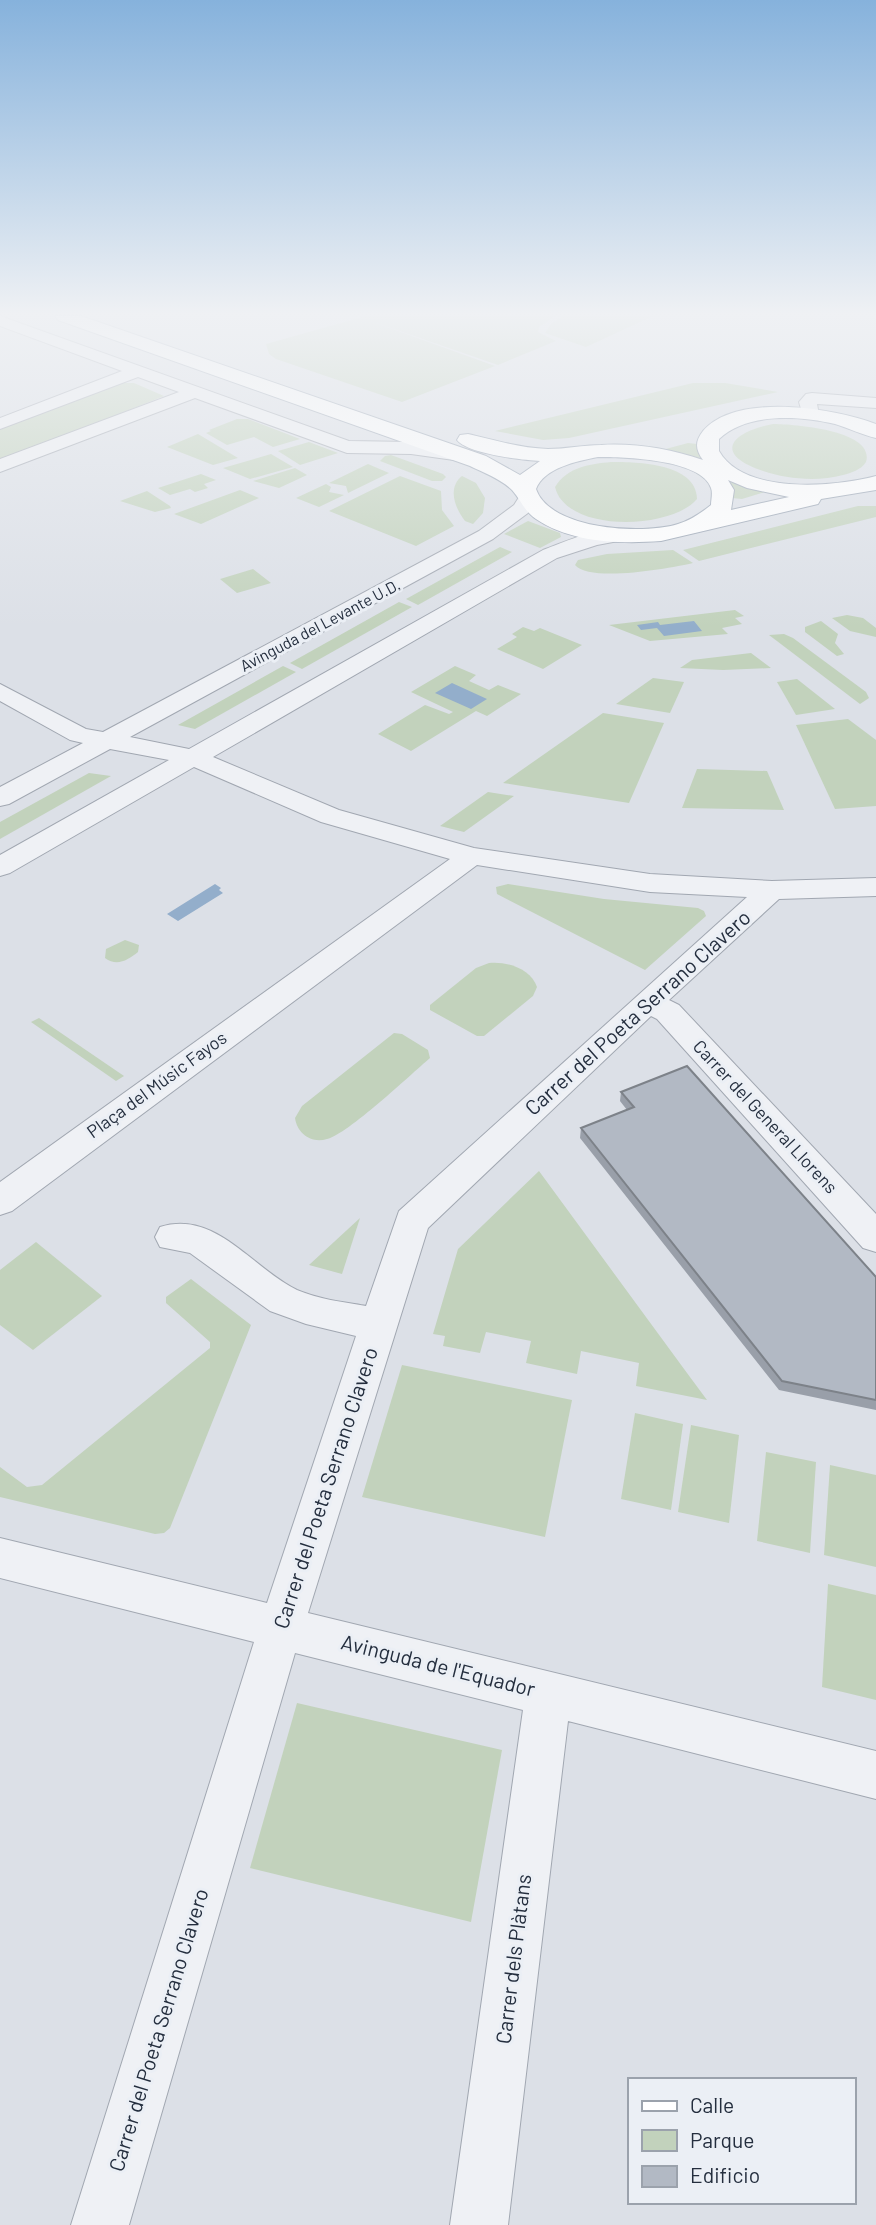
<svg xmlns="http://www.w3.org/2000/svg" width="876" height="2225" font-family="Barlow,sans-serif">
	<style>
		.green { fill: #c2d2bc }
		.water { fill: #93aecb }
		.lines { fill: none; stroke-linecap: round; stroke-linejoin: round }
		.minor-casing { stroke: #a1a7b1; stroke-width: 2 }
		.major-casing { stroke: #9aa5b4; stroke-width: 2 }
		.minor { fill: #eff1f5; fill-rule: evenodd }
		.major { fill: #fff; fill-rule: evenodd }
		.wall { fill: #999fa9 }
		.building { fill: #b2b9c4; stroke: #7d8289; stroke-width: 2 }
		.labels { text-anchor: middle; stroke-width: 6; stroke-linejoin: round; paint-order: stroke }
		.far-street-label { font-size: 16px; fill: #242e3e; stroke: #ebeff5 }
		.street-label { font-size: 18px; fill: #242e3e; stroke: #ebeff5 }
		.near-street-label { font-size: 21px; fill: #242e3e; stroke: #ebeff5 }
	</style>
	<rect width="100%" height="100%" fill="#dce0e7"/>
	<!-- green -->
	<g class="green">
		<polygon points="366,316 555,316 539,327 538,332 556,341 498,365 362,318 495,366 402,402 276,359 269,354 266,344"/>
		<polygon points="563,316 653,316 586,347 545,333 551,324"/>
		<polygon points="120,383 134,383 164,396 0,462 0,427"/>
		<polygon points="693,383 725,383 778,392 569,438 543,440 495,431"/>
		<polygon points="237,419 248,419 300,439 273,447 254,437 227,445 206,433 211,431 209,430"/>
		<path d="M773,424c15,0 103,5 93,38 -5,8 -15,11 -23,13 -26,7 -56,4 -80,-4 -51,-17 -32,-39 10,-47z"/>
		<polygon points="198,434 238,458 213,465 167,447"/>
		<polygon points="309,442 338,453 300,465 278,451"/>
		<polygon points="688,443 697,444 768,491 742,499 732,498 662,450"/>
		<polygon points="271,454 293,467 250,479 223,468"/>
		<polygon points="391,455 443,474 446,477 442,481 432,481 380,461 385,456"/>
		<path d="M611,462c27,0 85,1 86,37 -26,31 -131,34 -142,-12 12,-20 35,-23 56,-25z"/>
		<polygon points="368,464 389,473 348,493 346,486 329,483"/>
		<polygon points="295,468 307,475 279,488 253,481"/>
		<polygon points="201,474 216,480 204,484 208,488 195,492 190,489 170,495 158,488"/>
		<polygon points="400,476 441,491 442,510 454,526 416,546 329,511"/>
		<path d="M462,476l14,7 9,15 -2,15 -10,11 -8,-3c-10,-13 -18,-33 -3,-45z"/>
		<polygon points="326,484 331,487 329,492 344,495 319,507 296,498"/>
		<polygon points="240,490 259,498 201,524 174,514"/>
		<polygon points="147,491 170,506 171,508 155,512 120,501"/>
		<polygon points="858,506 876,506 876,517 699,561 683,550"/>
		<polygon points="528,521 560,533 561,537 540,548 504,534"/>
		<polygon points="500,547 512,552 418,605 406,599"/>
		<path d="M673,550l20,13c-22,5 -103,20 -118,2l3,-5 29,-6z"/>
		<polygon points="253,569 271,583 237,593 220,579"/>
		<polygon points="399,602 412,607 302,669 290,663"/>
		<polygon points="735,610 744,616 735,618 742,624 722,628 728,634 650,641 609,625"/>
		<polygon points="847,615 863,618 876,628 876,637 850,631 832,618"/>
		<polygon points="821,621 838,634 835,643 844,654 837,656 805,632 805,627"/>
		<polygon points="523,627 534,631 540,628 582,645 543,669 497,649 517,637 512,634"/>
		<polygon points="784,634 793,638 866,692 869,698 860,704 769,635"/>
		<polygon points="751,653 771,668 723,670 680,668 692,660"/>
		<polygon points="283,666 296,672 195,729 178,725"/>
		<polygon points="455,666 476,675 469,681 489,690 498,685 521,694 487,716 476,711 411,751 378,734 425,705 449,714 453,712 411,692"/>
		<polygon points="653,678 684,682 670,713 616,704"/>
		<polygon points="797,679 835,709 796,715 777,682"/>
		<polygon points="603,713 664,723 629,803 503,783"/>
		<polygon points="848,719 876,740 876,806 835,809 796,725"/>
		<polygon points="697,769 767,771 784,810 682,808"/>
		<polygon points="89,773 111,776 0,839 0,822"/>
		<polygon points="488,792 514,796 464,832 440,826"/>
		<polygon points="508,884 604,899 698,908 704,911 706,916 645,970 497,894 496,887"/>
		<path d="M125,940l14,5 -1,7c-10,8 -21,15 -33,6l1,-9z"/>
		<path d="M489,963c18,-2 42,6 48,24l-4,9 -49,40h-7l-47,-26v-5l46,-37z"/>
		<polygon points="39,1018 124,1076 116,1081 31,1022"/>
		<path d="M394,1033l8,1 26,16 2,8c-20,17 -82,76 -103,81 -16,5 -30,-6 -32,-21l7,-12z"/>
		<polygon points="539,1171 687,1373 707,1400 636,1386 639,1363 581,1351 577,1374 526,1363 531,1341 486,1332 480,1353 443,1346 445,1336 433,1334 458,1249"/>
		<polygon points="360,1218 342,1274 309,1265"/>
		<polygon points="36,1242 102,1296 33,1350 0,1325 0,1270"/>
		<polygon points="191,1279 251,1325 170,1528 164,1533 155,1534 0,1497 0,1467 27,1487 42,1485 210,1348 210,1342 166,1303 166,1297"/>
		<polygon points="402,1365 572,1400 545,1537 362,1497"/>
		<polygon points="635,1413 683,1424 671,1510 621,1499"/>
		<polygon points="691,1425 739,1435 729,1523 678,1512"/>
		<polygon points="766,1452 816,1462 810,1553 757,1541"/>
		<polygon points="830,1465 876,1475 876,1567 824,1555"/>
		<polygon points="828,1584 876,1595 876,1700 822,1687"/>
		<polygon points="297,1703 502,1750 471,1922 250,1868"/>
	</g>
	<!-- water -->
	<g class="water">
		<polygon points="694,621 702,631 664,636 657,628 641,630 637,625 658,622 660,625"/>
		<polygon points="452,683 487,699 471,709 435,693"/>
		<polygon points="215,884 221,888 219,890 223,893 178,921 167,914"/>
	</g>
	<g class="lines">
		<defs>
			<g id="minor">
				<polygon points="0,316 349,441 411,442 461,449 470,455 461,461 411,454 347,453 195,398 0,472 0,459 179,392 138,377 0,429 0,418 122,371 0,326"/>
				<polygon points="812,393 876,398 876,408 817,404 819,415 816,419 804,419 799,402 806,394"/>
				<path d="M528,492l10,6 -10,15 -35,26 -363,198 59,12 354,-199c25,-9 59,-26 86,-19l3,4 -3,4 -32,6 -40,13 -344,199 126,53 135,38 176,26 122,7 104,-3v18l-97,3 -110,101 10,5 197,209v38l-13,-4 -206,-229 -6,-3 -223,212 -120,385 568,138v48l-308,-78 -60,504h-58l73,-515 -228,-57 -166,572h-58l183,-583 -254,-64v-40l267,65 89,-267 -50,-12 -36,-13 -80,-58 -30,-6 -5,-10 5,-10c55,-18 93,42 137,63 21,9 46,12 69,16l33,-95 348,-314 -97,-5 -173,-27 -465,346 -12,4v-33l450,-323 -129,-37 -127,-55 -184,106 -10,3v-21l169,-95 -59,-11 -101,55 -9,2v-19l83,-44 -13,-3 -70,-39v-17l86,45 17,3 376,-201 35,-26 7,-11z"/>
			</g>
			<path id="major" d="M55,316h26l405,140 34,19 20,-14c-18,-1 -72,-7 -83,-21l3,-5 8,-1c27,6 52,14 80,15 18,0 35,-4 53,-4 35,-2 69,4 102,15 -8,-11 -8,-19 0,-29 33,-39 132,-23 173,-7v14c-14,-3 -27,-10 -41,-14 -35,-8 -87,-12 -116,15v12c25,44 116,36 157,25v14l-55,9 -3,5 -157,37c-40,3 -90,2 -125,-22 -12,-8 -15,-19 -24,-29 -11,-11 -28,-17 -42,-24l-412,-146zM598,457c26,0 103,2 113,31 2,5 0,12 0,17 -10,8 -20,15 -33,19 -35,11 -128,6 -142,-35 8,-21 41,-28 62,-32zM728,480l19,8 42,9 -58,13 3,-20z"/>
		</defs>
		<!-- minor casing -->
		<use href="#minor" class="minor-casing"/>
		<!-- major casing -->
		<use href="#major" class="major-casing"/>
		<!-- minor -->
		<use href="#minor" class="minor"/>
		<!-- major -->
		<use href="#major" class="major"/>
	</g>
	<!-- wall -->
	<polygon class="wall" points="621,1092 876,1277 876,1410 779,1390 580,1138 581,1128 627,1110 620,1101"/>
	<!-- building -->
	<polygon class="building" points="687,1066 876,1277 876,1400 782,1381 581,1128 634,1107 621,1092"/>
	<!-- sky -->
	<linearGradient id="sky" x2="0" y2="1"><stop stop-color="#86b2dc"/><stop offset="0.5" stop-color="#eff1f4"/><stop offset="1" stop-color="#eff1f4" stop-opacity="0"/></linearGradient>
	<rect width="876" height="627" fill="url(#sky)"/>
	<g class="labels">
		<!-- far-street labels -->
		<g class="far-street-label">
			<text transform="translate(320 625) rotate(-28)" y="6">Avinguda del Levante U.D.</text>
		</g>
		<!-- street labels -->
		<g class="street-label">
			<text transform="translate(157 1085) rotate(-36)" y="6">Plaça del Músic Fayos</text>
			<text transform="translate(765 1117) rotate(47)" y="6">Carrer del General Llorens</text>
		</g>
		<!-- near-street labels -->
		<g class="near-street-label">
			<text transform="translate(638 1013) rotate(-42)" y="7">Carrer del Poeta Serrano Clavero</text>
			<text transform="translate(326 1488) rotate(-72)" y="7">Carrer del Poeta Serrano Clavero</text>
			<text transform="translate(438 1666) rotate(14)" y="7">Avinguda de l'Equador</text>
			<text transform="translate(514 1959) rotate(-83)" y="7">Carrer dels Plàtans</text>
			<text transform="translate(159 2030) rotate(-73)" y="7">Carrer del Poeta Serrano Clavero</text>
		</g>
	</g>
	<!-- legend -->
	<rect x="628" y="2078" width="228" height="126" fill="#ebeff5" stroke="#9ba2ac" stroke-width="2"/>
	<rect x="642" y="2101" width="35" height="10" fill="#ffffff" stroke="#9ba2ac" stroke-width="2"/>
	<text x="690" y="2113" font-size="21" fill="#242e3e">Calle</text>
	<rect x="642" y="2130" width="35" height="21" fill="#c2d2bc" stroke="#9ba2ac" stroke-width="2"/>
	<text x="690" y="2148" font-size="21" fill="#242e3e">Parque</text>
	<rect x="642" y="2166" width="35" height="21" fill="#b2b9c4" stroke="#9ba2ac" stroke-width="2"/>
	<text x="690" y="2183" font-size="21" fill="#242e3e">Edificio</text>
</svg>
